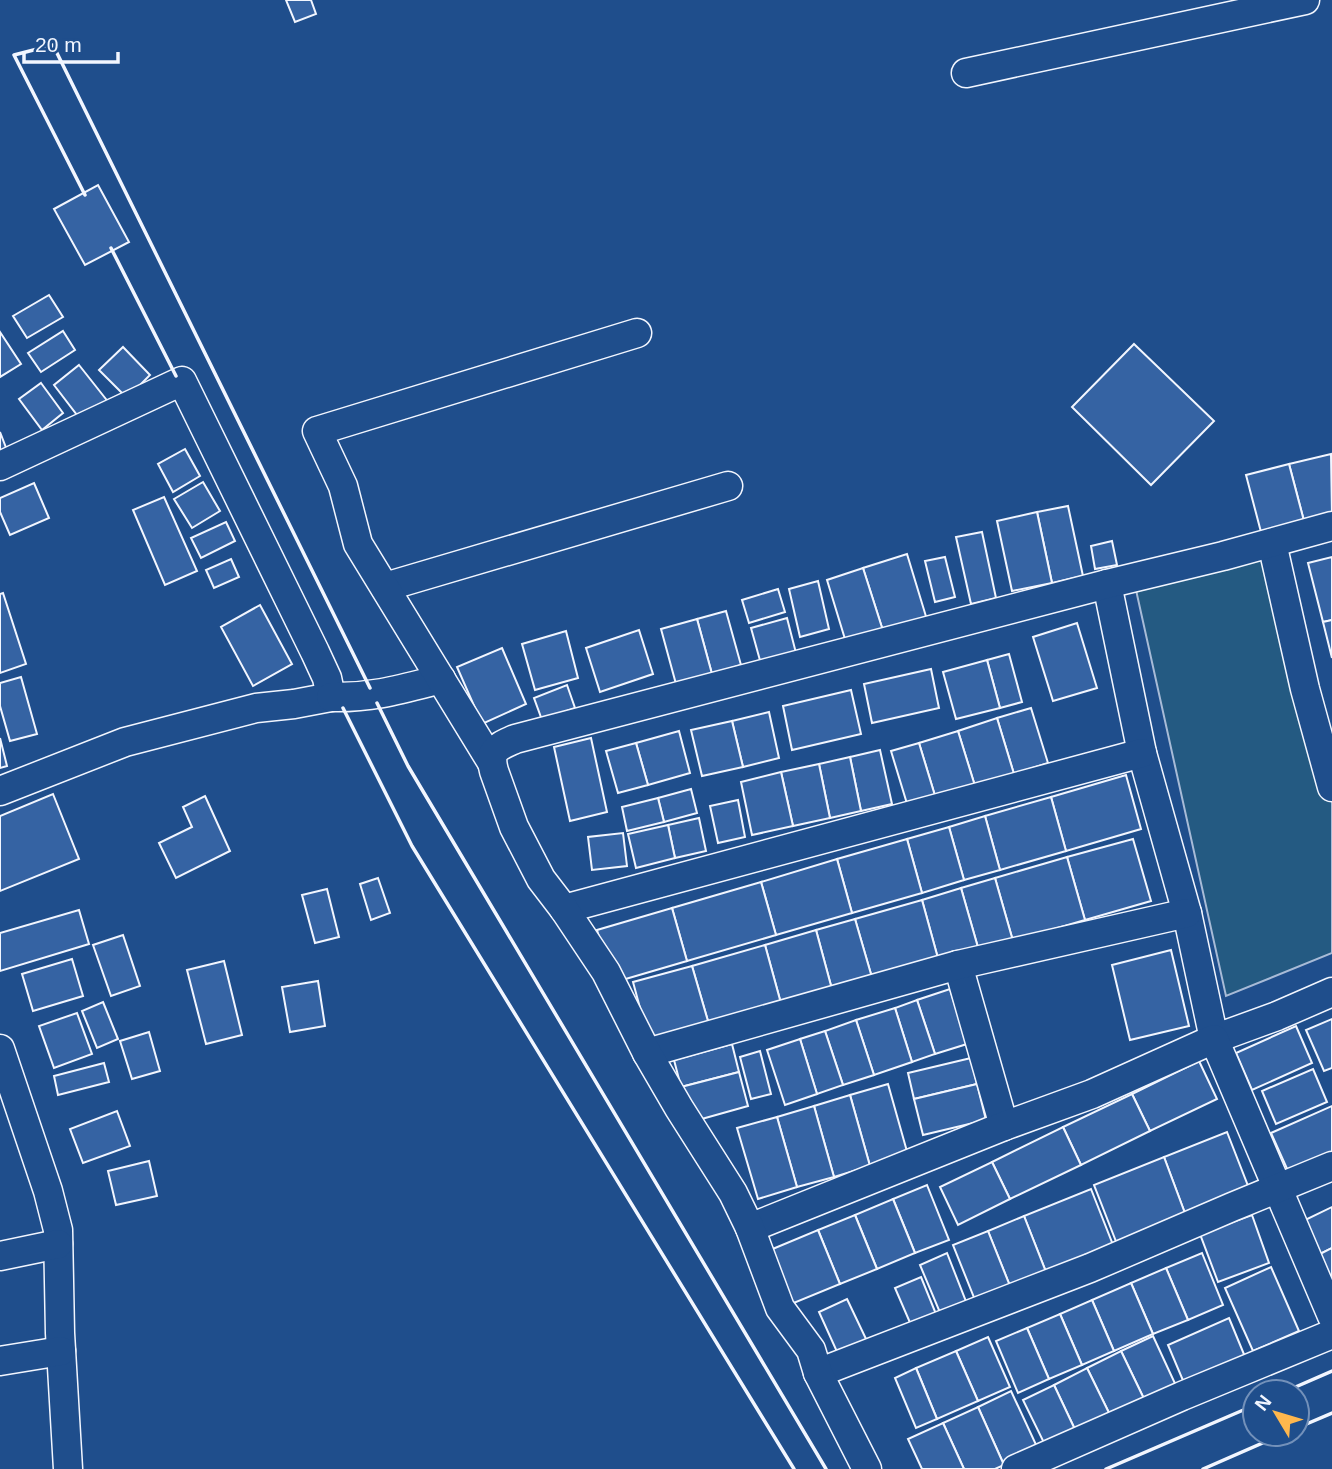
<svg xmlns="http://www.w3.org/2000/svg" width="1332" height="1469" font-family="Arial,sans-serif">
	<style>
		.green { fill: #245a82; stroke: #a8bbd7; stroke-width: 2 }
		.building { fill: #3563a3; stroke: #f2f6ff; stroke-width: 2 }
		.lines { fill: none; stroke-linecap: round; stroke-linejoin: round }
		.minor-casing { stroke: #f2f6ff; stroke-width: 31 }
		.minor { stroke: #1f4e8c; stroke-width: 28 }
		.wall { stroke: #f2f6ff; stroke-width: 3.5 }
	</style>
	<rect width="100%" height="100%" fill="#1f4e8c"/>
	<!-- green -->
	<polygon class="green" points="1273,548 1332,781 1332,953 1226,996 1134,581"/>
	<!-- building -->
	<g class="building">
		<polygon points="286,0 311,0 316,14 295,22"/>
		<polygon points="98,185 129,242 85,265 54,209"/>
		<polygon points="49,295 63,317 27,338 13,316"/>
		<polygon points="63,331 75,350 41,372 28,353"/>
		<polygon points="0,332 21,364 0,377"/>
		<polygon points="1134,344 1214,421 1151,485 1072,407"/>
		<polygon points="123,347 150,375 127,398 99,370"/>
		<polygon points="79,365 113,408 87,428 54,385"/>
		<polygon points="41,383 63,413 42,430 19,399"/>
		<polygon points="0,432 10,458 0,461"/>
		<polygon points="185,449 200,476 173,492 158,464"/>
		<polygon points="1331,454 1332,514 1304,521 1289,464"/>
		<polygon points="1289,464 1304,521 1261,532 1246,475"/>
		<polygon points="203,482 220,511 192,528 174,499"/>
		<polygon points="34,483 49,518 10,535 0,512 0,498"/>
		<polygon points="164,497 197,571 165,585 133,510"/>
		<polygon points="1068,506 1083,576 1052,583 1037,512"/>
		<polygon points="1037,512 1052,583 1012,591 997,521"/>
		<polygon points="226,522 235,541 201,558 191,538"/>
		<polygon points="982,532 996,598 971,604 956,537"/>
		<polygon points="1112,541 1117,565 1095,569 1091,546"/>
		<polygon points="907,554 928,623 885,637 863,568"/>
		<polygon points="945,557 955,597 935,602 925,561"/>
		<polygon points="1332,557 1332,620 1323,622 1308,563"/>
		<polygon points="231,559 239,577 214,588 206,570"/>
		<polygon points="863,568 885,637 848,649 827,580"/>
		<polygon points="818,581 829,629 800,637 789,589"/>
		<polygon points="778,589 785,612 749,623 742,600"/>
		<polygon points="3,593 26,664 0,673 0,594"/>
		<polygon points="260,605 292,664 253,686 221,627"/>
		<polygon points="726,611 741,665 712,674 697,619"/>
		<polygon points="787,618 796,653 761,664 751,628"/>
		<polygon points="697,619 712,674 676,684 661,629"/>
		<polygon points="1332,620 1332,658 1323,622"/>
		<polygon points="1077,623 1097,688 1053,701 1033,637"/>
		<polygon points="639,630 653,674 600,692 586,648"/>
		<polygon points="566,631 578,678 535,690 522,644"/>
		<polygon points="502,648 526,704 482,724 457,667"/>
		<polygon points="1009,654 1022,702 1000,708 987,660"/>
		<polygon points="987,660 1000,708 956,719 943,672"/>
		<polygon points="931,669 939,708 872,723 864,684"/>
		<polygon points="21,677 37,734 10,741 0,706 0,683"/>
		<polygon points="567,685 575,708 542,720 534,698"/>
		<polygon points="851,690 861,734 792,750 783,706"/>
		<polygon points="1031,708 1048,763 1014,774 997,718"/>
		<polygon points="769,712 779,758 743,767 732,721"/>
		<polygon points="997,718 1014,774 975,786 958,731"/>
		<polygon points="732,721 743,767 702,776 691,730"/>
		<polygon points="679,731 690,773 648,785 636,743"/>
		<polygon points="958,731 975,786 936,799 919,743"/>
		<polygon points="0,738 7,766 0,768"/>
		<polygon points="591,738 607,812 570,821 554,747"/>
		<polygon points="636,743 648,785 618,793 606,751"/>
		<polygon points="919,743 936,799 908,807 891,751"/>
		<polygon points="880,750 892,804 861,811 850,757"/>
		<polygon points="850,757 861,811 830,818 819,764"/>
		<polygon points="819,764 830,818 793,826 781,772"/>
		<polygon points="781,772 793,826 752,835 741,782"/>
		<polygon points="1126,775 1141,829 1066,851 1051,797"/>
		<polygon points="691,789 697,813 664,822 658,798"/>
		<polygon points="53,794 79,859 0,891 0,816"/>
		<polygon points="205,796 230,851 176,878 159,843 192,827 183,807"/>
		<polygon points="1051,797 1066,851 1000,870 985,816"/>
		<polygon points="658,798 664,822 627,831 622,807"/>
		<polygon points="738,800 745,837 718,843 710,806"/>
		<polygon points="985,816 1000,870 964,880 949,827"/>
		<polygon points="699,818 706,851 675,858 668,825"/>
		<polygon points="668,825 675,858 636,868 628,834"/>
		<polygon points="949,827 964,880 922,893 907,839"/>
		<polygon points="623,833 627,866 592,870 588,837"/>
		<polygon points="907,839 922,893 852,913 837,859"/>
		<polygon points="1133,839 1151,901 1085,920 1067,857"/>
		<polygon points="1067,857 1085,920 1013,941 995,878"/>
		<polygon points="837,859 852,913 776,935 761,882"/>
		<polygon points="378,878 390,913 371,920 360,884"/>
		<polygon points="995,878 1013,941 979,951 961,888"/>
		<polygon points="761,882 776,935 687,961 672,908"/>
		<polygon points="961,888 979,951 939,962 922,900"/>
		<polygon points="327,889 339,937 315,943 302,895"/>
		<polygon points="922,900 939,962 873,981 855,919"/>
		<polygon points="672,908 687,961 612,983 597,930"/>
		<polygon points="79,910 89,944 0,971 0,933"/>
		<polygon points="855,919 873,981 833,993 816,930"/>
		<polygon points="816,930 833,993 782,1007 765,945"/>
		<polygon points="123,935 140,986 111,996 93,945"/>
		<polygon points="765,945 782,1007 710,1028 692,966"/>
		<polygon points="1171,950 1189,1026 1130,1040 1112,965"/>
		<polygon points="72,959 83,996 33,1011 22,974"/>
		<polygon points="224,961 242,1035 206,1044 187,970"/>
		<polygon points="692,966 710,1028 650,1045 633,982"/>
		<polygon points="318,981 325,1026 290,1032 282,987"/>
		<polygon points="950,989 967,1044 935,1054 917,1000"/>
		<polygon points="917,1000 935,1054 912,1062 895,1008"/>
		<polygon points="103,1002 118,1039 97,1048 82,1011"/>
		<polygon points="895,1008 912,1062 874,1075 856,1020"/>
		<polygon points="77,1013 92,1054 54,1068 39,1026"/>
		<polygon points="1332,1019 1332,1068 1324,1071 1306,1030"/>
		<polygon points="856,1020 874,1075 843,1085 825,1031"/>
		<polygon points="1296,1026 1312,1063 1252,1090 1236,1053"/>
		<polygon points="825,1031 843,1085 817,1094 800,1039"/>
		<polygon points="149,1032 160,1071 132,1079 120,1041"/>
		<polygon points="800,1039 817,1094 785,1105 767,1050"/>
		<polygon points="732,1044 739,1072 681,1087 674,1060"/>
		<polygon points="760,1051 771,1094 751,1099 740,1057"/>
		<polygon points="971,1058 977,1084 914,1099 908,1073"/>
		<polygon points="1199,1061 1217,1099 1150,1131 1132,1094"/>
		<polygon points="104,1063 109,1082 58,1095 54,1076"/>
		<polygon points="1313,1069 1327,1102 1276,1124 1262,1091"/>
		<polygon points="739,1072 748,1106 691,1122 681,1087"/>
		<polygon points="888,1084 908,1155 870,1166 850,1095"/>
		<polygon points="977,1084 986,1120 923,1135 914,1099"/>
		<polygon points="1132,1094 1150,1131 1081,1165 1063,1127"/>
		<polygon points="850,1095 870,1166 834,1177 814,1106"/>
		<polygon points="814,1106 834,1177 797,1187 777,1117"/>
		<polygon points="1332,1106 1332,1152 1288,1171 1271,1133"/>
		<polygon points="117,1111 130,1146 83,1163 70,1129"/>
		<polygon points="777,1117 797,1187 758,1199 737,1128"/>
		<polygon points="1063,1127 1081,1165 1010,1199 992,1162"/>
		<polygon points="1227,1132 1250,1191 1186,1216 1164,1157"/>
		<polygon points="1164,1157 1186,1216 1117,1244 1094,1185"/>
		<polygon points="149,1161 157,1196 116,1205 108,1171"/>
		<polygon points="992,1162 1010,1199 958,1225 940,1187"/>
		<polygon points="927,1185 949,1240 915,1253 893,1199"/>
		<polygon points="1091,1189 1115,1250 1048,1277 1024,1216"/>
		<polygon points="893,1199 915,1253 877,1269 855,1215"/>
		<polygon points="1332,1207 1332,1248 1318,1255 1303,1221"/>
		<polygon points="855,1215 877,1269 840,1284 818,1230"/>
		<polygon points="1252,1215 1269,1263 1218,1282 1200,1234"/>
		<polygon points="1024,1216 1048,1277 1012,1291 988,1231"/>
		<polygon points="818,1230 840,1284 784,1307 763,1253"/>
		<polygon points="988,1231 1012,1291 977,1305 953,1245"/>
		<polygon points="1332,1248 1332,1287 1318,1255"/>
		<polygon points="947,1253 967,1304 941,1315 920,1265"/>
		<polygon points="1202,1253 1223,1305 1188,1320 1166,1268"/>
		<polygon points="1271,1267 1299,1331 1253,1351 1225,1288"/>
		<polygon points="1166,1268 1188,1320 1153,1334 1131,1283"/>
		<polygon points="921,1277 936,1314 911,1325 895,1288"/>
		<polygon points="1131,1283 1153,1334 1114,1351 1092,1300"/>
		<polygon points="847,1299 867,1341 838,1354 819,1312"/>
		<polygon points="1092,1300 1114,1351 1082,1365 1060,1314"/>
		<polygon points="1060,1314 1082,1365 1049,1379 1027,1328"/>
		<polygon points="1229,1318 1248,1364 1187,1390 1168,1345"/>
		<polygon points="1027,1328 1049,1379 1018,1393 996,1341"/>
		<polygon points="1153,1336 1178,1390 1147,1405 1121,1351"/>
		<polygon points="988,1337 1010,1387 978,1401 956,1351"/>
		<polygon points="956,1351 978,1401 937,1419 916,1368"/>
		<polygon points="1121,1351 1147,1405 1113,1421 1087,1368"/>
		<polygon points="916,1368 937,1419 916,1428 895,1378"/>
		<polygon points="1087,1368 1113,1421 1079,1438 1054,1385"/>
		<polygon points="1054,1385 1079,1438 1049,1453 1023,1400"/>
		<polygon points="1011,1391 1038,1449 1004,1465 978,1407"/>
		<polygon points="978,1407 1004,1465 995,1469 964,1469 943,1423"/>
		<polygon points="943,1423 964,1469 922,1469 908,1439"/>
	</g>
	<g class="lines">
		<defs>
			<g id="minor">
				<polyline points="966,73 1305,0"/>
				<polyline points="0,466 182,381 315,652 327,678 331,697 294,704 256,708 125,742 0,791"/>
				<polyline points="1272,543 1305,689 1332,787"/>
				<polyline points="1107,584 1142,753 1187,913 1214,1039 1277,1016 1332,992"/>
				<polyline points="385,587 728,486"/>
				<path d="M331,697c42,1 71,-8 110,-18"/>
				<polyline points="491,761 358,544 343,486 317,431 637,333"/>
				<polyline points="564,909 1142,753"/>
				<polyline points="958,965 1004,1126"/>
				<polyline points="0,1049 48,1191 58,1230 60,1333 68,1469"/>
				<polyline points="647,1053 958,965 1187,913"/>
				<polyline points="750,1228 1004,1126 1092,1094 1214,1039 1332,1316"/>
				<polyline points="0,1256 58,1244"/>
				<polyline points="0,1361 61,1351"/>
				<polyline points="818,1373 1090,1268 1232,1207 1332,1166"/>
				<path d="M867,1469l-49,-96 -7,-23 -31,-42 -30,-80 -17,-35 -54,-85 -32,-55 -41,-81 -42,-63 -23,-30 -27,-52 -20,-56c-6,-22 4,-24 21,-32l592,-155 116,-28 109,-30"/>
				<polyline points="1016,1469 1182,1396 1332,1334"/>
			</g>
		</defs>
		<!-- minor casing -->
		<use href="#minor" class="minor-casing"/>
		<!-- minor -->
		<use href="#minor" class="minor"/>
		<!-- wall -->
		<g class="wall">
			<polyline points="85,195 14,55 53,45 370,688"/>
			<polyline points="111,248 176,376"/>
			<polyline points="377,703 408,766 826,1469"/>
			<polyline points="343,708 412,846 794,1469"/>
			<polyline points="1284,1392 1332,1371"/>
			<polyline points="1297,1428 1332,1413"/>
			<polyline points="1106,1469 1255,1405"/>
			<polyline points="1203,1469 1283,1434"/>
		</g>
	</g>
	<!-- north arrow -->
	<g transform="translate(1276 1413) rotate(308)"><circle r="33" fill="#1f4e8c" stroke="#7391ba" stroke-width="2"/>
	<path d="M0-5L12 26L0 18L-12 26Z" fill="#ffb74d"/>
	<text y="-10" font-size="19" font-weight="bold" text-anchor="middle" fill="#f2f6ff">N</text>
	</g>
	<!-- scale -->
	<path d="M24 52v10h94v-10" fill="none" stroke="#f2f6ff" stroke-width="3.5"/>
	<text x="35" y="52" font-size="21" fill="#f2f6ff" stroke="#1f4e8c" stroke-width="5" paint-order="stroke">20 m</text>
</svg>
